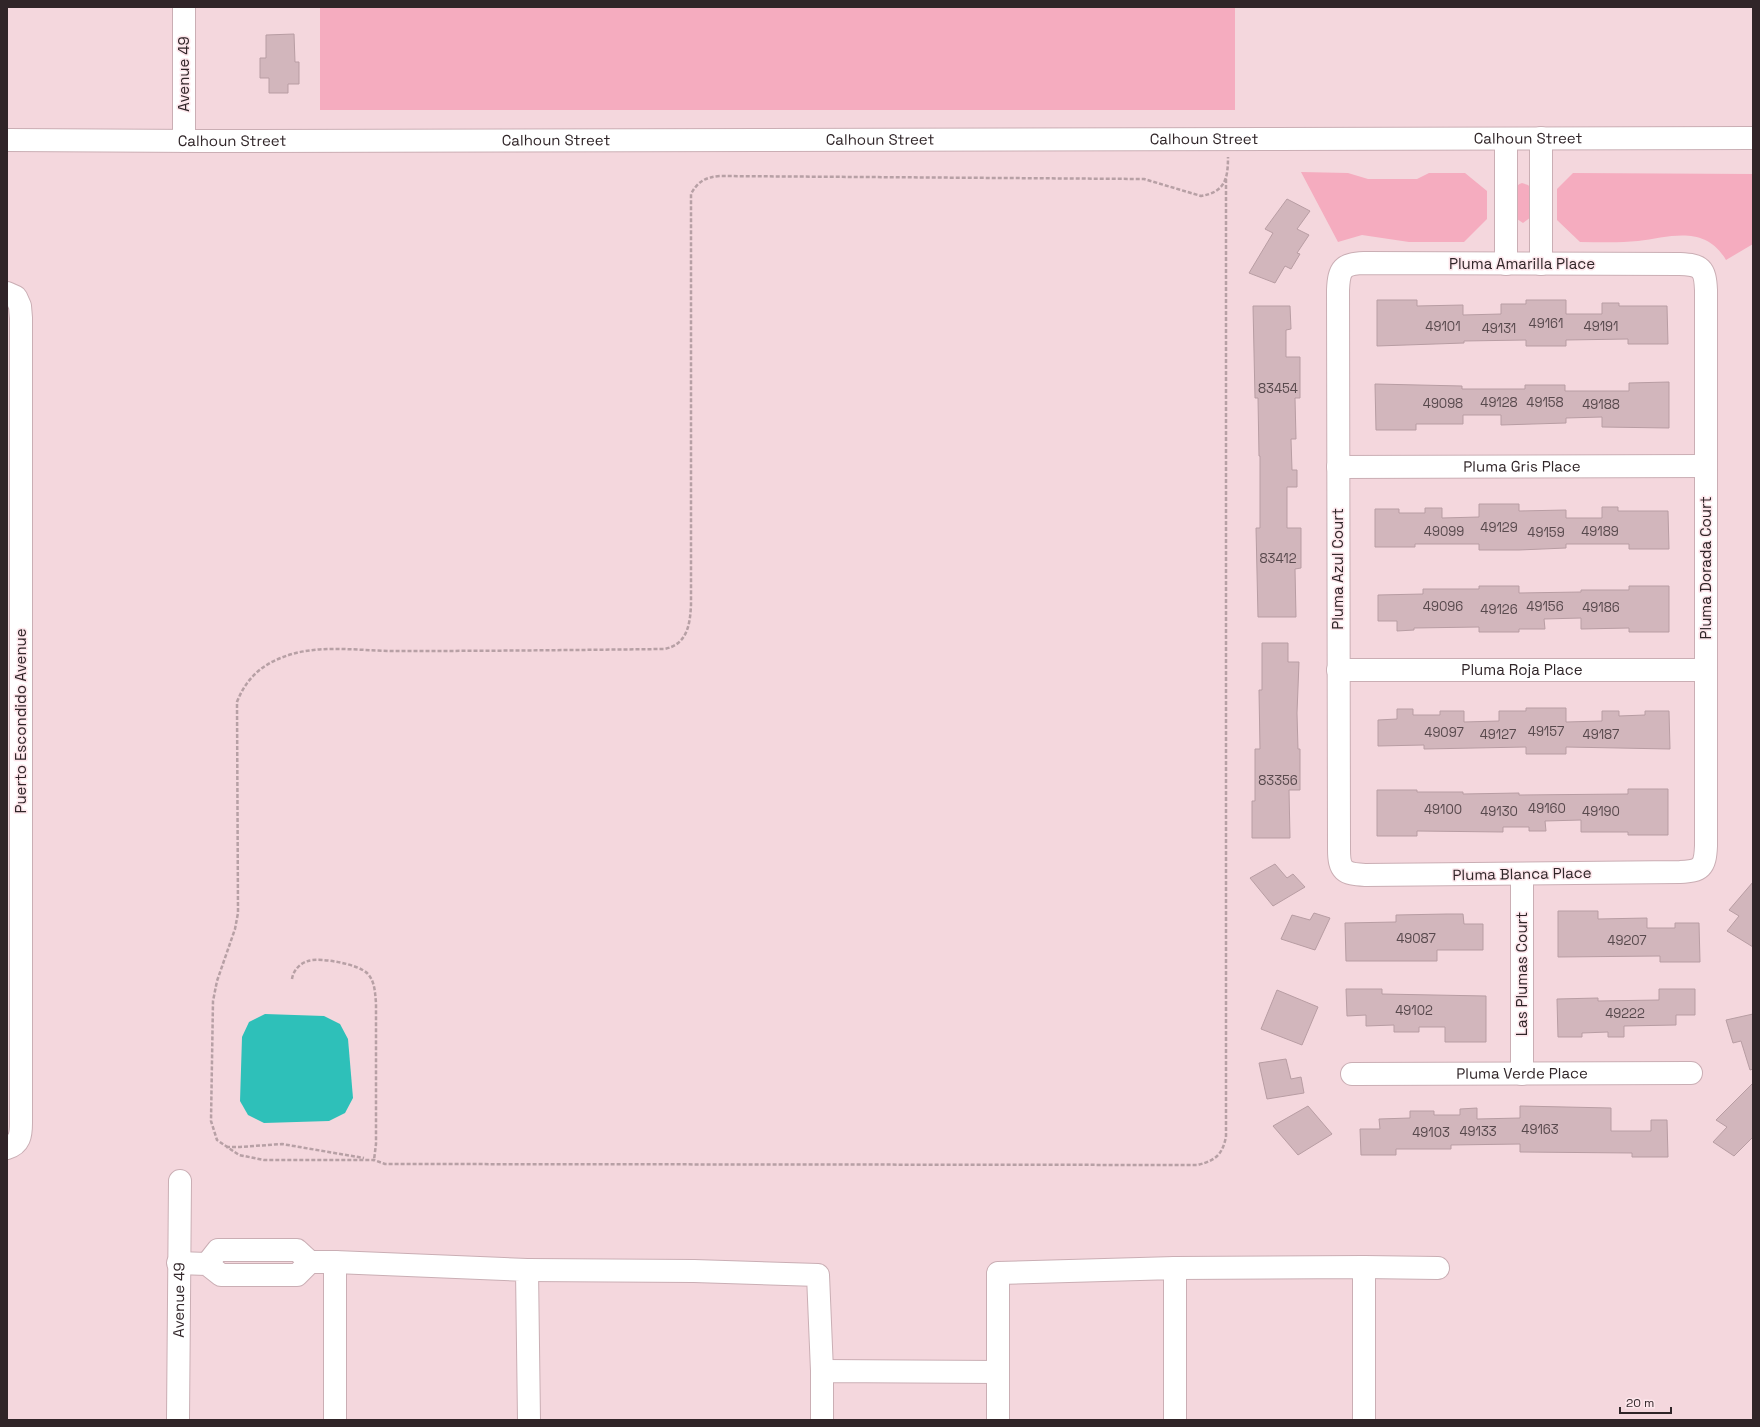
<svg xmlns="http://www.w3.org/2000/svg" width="1760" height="1427" font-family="'Space Grotesk',sans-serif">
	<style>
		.green { fill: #f5acbf }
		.water { fill: #2ec0b9 }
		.building { fill: #d2b6bc; stroke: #b89da3 }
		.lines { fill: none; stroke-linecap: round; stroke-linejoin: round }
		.minor-casing { stroke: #caaeb4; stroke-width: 24 }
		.path { stroke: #b7a0a5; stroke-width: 2.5; stroke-dasharray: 4 2; stroke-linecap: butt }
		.minor { stroke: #fff; stroke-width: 22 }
		.labels { text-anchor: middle; stroke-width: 3; stroke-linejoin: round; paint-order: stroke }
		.number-label { font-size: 13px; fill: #58494d }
		.street-label { font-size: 15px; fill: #302528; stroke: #fde6eb }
	</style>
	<rect width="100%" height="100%" fill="#f4d7dd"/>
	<!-- green -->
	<g class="green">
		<rect x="320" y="7" width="915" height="103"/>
		<polygon points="1301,172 1348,173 1368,179 1417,179 1429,173 1465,173 1487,191 1487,219 1464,242 1409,242 1362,235 1338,242"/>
		<path d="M1573,173l180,1v70l-27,16c-21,-36 -56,-23 -88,-19 -19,2 -39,1 -58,1l-23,-22v-31z"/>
		<path d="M1522,183l6,2 3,3v29l-8,6 -9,-6c0,-11 -5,-30 8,-34z"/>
	</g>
	<!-- water -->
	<polygon class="water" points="265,1014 324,1016 340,1024 348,1039 353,1098 345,1113 329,1121 264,1123 248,1115 240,1101 242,1037 249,1022"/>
	<!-- building -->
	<g class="building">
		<polygon points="294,34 295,62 299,62 299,84 288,84 288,93 269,93 269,78 260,78 260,58 266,58 266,35"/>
		<polygon points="1287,199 1310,211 1297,229 1309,235 1297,253 1300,254 1291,269 1285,266 1275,283 1249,273 1273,233 1265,229"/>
		<polygon points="1377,300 1417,300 1417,306 1463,305 1463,315 1501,314 1501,304 1526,304 1526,300 1566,300 1566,314 1602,314 1602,303 1619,303 1619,306 1667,306 1668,344 1628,344 1628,339 1566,340 1566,346 1526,346 1526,340 1464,341 1464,343 1377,346"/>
		<polygon points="1253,306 1290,306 1291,329 1286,330 1286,357 1300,357 1300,398 1295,398 1296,439 1291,439 1292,470 1297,470 1297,487 1287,487 1287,528 1301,528 1301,568 1295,569 1296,617 1258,617 1256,528 1260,528 1260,456 1259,456 1258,398 1255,398"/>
		<polygon points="1669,382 1669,428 1602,427 1602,417 1566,418 1566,423 1501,425 1501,415 1463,415 1463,424 1416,424 1416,430 1376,430 1375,384 1462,386 1462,389 1525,389 1525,385 1565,385 1565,391 1629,391 1629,383"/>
		<polygon points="1479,504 1519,504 1519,511 1566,510 1566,518 1602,518 1602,507 1618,507 1618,511 1668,511 1669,549 1629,549 1629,544 1566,544 1566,548 1519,550 1479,550 1479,544 1415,544 1415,547 1375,547 1375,509 1399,509 1399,513 1425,513 1425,508 1442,508 1442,518 1479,517"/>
		<polygon points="1479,586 1519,586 1519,593 1581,592 1581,590 1629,590 1629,586 1669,586 1669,632 1629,632 1629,628 1581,629 1581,618 1544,619 1545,629 1519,629 1519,632 1479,632 1479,627 1414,628 1414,630 1397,631 1397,621 1378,621 1378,595 1423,594 1423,589 1479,589"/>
		<polygon points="1262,643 1288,643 1288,662 1299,662 1297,713 1298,749 1300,749 1300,790 1289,790 1290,838 1252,838 1252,801 1255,801 1255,749 1260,749 1259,690 1262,690"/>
		<polygon points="1526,708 1566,708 1566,722 1602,721 1602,711 1619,711 1619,716 1645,715 1645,711 1669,711 1670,749 1566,747 1566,754 1526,754 1526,747 1424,749 1424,745 1378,746 1378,720 1397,719 1397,709 1413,709 1413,715 1440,715 1440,711 1464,711 1464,722 1499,721 1499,711 1526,711"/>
		<polygon points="1628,789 1668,789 1668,835 1628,835 1628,832 1581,832 1581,820 1545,821 1546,831 1529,831 1529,827 1503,827 1503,832 1417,831 1417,836 1377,836 1377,790 1417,790 1417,792 1463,792 1463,794 1519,793 1519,795 1628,794"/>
		<polygon points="1275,864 1287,878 1293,874 1305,887 1273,906 1250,878"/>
		<polygon points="1753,882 1753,947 1727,931 1739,916 1729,910"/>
		<polygon points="1558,911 1598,911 1598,919 1647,918 1647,928 1675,928 1675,923 1699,923 1700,962 1660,962 1660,956 1558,957"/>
		<polygon points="1314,913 1330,918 1315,950 1281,939 1292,915 1310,920"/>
		<polygon points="1447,914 1463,914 1464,924 1483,924 1483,950 1437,950 1437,961 1346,961 1345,923 1396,922 1396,915"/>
		<polygon points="1346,989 1382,989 1382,994 1486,996 1486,1042 1445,1042 1445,1027 1419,1027 1419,1032 1394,1032 1394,1025 1366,1026 1366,1015 1347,1016"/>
		<polygon points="1659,989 1695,989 1695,1015 1676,1015 1676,1025 1624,1026 1624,1037 1608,1037 1608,1032 1582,1033 1582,1037 1558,1037 1557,999 1598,998 1598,1001 1659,1000"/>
		<polygon points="1277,990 1318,1007 1302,1045 1261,1029"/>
		<polygon points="1753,1014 1753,1069 1750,1070 1741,1041 1733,1043 1726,1020"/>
		<polygon points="1286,1059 1291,1079 1301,1077 1304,1093 1267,1099 1259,1063"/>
		<polygon points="1753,1083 1753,1137 1734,1156 1713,1142 1727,1127 1716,1120"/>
		<polygon points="1308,1106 1332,1134 1298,1155 1273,1126"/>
		<polygon points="1520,1106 1611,1108 1611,1131 1651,1131 1651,1120 1667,1120 1668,1157 1632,1157 1632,1153 1520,1152 1520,1144 1451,1145 1451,1149 1396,1149 1396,1155 1361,1155 1360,1129 1380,1129 1379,1119 1410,1118 1410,1111 1434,1111 1434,1115 1460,1115 1460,1109 1477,1108 1477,1119 1520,1118"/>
	</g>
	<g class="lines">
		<defs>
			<g id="minor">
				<polyline points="184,7 184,141"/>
				<polyline points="1541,138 1541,264"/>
				<polyline points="1506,139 1506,264"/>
				<path id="s1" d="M7,140l193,1 1553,-3"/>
				<path d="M1364,263l316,1c21,1 25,4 26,26v556c-1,22 -5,25 -26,26l-315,3c-21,-1 -26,-4 -26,-26l-1,-559c1,-22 5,-26 26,-27z"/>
				<path d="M7,293l9,4 4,9 1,12v805c0,12 -1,21 -14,25"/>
				<path id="s2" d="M1338,467l368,-1"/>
				<path id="s3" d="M1338,670h368"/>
				<polyline points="1522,874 1522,1074"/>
				<path id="s4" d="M1352,1074l339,-1"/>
				<polyline points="335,1262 527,1270 529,1420"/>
				<polyline points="178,1263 207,1264 221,1275 297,1275 310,1262 335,1262 335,1420"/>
				<polyline points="207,1264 218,1250 297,1250 310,1262"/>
				<polyline points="1364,1267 1438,1268"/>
				<polyline points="1175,1268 1364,1267 1364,1420"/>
				<polyline points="527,1270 694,1271 818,1275 822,1371"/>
				<path id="s5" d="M178,1420l2,-239"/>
				<polyline points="822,1420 822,1371 998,1372"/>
				<polyline points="998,1420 998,1273 1175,1268 1175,1420"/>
			</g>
		</defs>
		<!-- minor casing -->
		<use href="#minor" class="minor-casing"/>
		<!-- path -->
		<g class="path">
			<path d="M1226,179v958c-4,18 -10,23 -28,28l-813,-1 -11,-4h-110l-25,-5 -22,-15 -6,-19 2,-120 4,-20 18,-52 3,-16 -1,-211c10,-26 28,-40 55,-48 36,-10 75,-2 111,-3 87,0 174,-1 261,-2 23,-4 26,-24 27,-44v-411c7,-13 15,-17 29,-18l424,3 57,17c24,-4 27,-17 27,-39"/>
			<path d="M292,979c1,-8 8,-16 16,-18 12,-4 51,3 60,13 7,8 7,19 8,29v141l-2,16h-1"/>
			<polyline points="226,1147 240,1147 282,1144 364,1158"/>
		</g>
		<!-- minor -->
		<use href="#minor" class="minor"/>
	</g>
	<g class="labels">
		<!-- number labels -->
		<g class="number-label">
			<text x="1546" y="328">49161</text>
			<text x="1443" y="331">49101</text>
			<text x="1601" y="331">49191</text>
			<text x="1499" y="333">49131</text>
			<text x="1278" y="393">83454</text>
			<text x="1499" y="407">49128</text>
			<text x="1545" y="407">49158</text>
			<text x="1443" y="408">49098</text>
			<text x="1601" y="409">49188</text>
			<text x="1499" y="532">49129</text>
			<text x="1444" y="536">49099</text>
			<text x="1600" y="536">49189</text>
			<text x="1546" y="537">49159</text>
			<text x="1278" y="563">83412</text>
			<text x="1443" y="611">49096</text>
			<text x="1545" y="611">49156</text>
			<text x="1601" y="612">49186</text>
			<text x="1499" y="614">49126</text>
			<text x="1546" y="736">49157</text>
			<text x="1444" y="737">49097</text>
			<text x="1498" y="739">49127</text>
			<text x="1601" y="739">49187</text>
			<text x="1278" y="785">83356</text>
			<text x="1547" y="813">49160</text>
			<text x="1443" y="814">49100</text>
			<text x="1499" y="816">49130</text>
			<text x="1601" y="816">49190</text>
			<text x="1416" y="943">49087</text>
			<text x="1627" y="945">49207</text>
			<text x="1414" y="1015">49102</text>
			<text x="1625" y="1018">49222</text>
			<text x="1540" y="1134">49163</text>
			<text x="1478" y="1136">49133</text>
			<text x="1431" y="1137">49103</text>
		</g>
		<!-- street labels -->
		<g class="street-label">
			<text transform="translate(184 74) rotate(-90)" y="5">Avenue 49</text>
			<text dy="5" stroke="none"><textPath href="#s1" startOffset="1521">Calhoun Street</textPath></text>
			<text dy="5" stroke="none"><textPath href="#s1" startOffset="1197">Calhoun Street</textPath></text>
			<text dy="5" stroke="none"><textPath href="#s1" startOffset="873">Calhoun Street</textPath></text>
			<text dy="5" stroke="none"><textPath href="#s1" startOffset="225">Calhoun Street</textPath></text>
			<text dy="5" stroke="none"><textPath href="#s1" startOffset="549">Calhoun Street</textPath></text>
			<text x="1522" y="269">Pluma Amarilla Place</text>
			<text dy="5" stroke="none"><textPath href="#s2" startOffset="184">Pluma Gris Place</textPath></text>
			<text transform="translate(1706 568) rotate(-90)" y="5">Pluma Dorada Court</text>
			<text transform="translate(1338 569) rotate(-90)" y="5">Pluma Azul Court</text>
			<text dy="5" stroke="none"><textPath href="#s3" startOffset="184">Pluma Roja Place</textPath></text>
			<text transform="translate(21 721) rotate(-90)" y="5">Puerto Escondido Avenue</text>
			<text transform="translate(1522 874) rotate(-1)" y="5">Pluma Blanca Place</text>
			<text transform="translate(1522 974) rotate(-90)" y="5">Las Plumas Court</text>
			<text dy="5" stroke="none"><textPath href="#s4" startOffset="170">Pluma Verde Place</textPath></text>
			<text dy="5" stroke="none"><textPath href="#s5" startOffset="120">Avenue 49</textPath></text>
		</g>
	</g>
	<!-- border -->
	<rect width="1760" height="1427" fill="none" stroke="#302528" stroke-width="16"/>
	<!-- scale -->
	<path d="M1620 1407v6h51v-6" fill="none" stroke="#302528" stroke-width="2"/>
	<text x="1626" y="1407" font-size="12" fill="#302528" stroke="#fde6eb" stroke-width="3" paint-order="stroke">20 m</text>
</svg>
